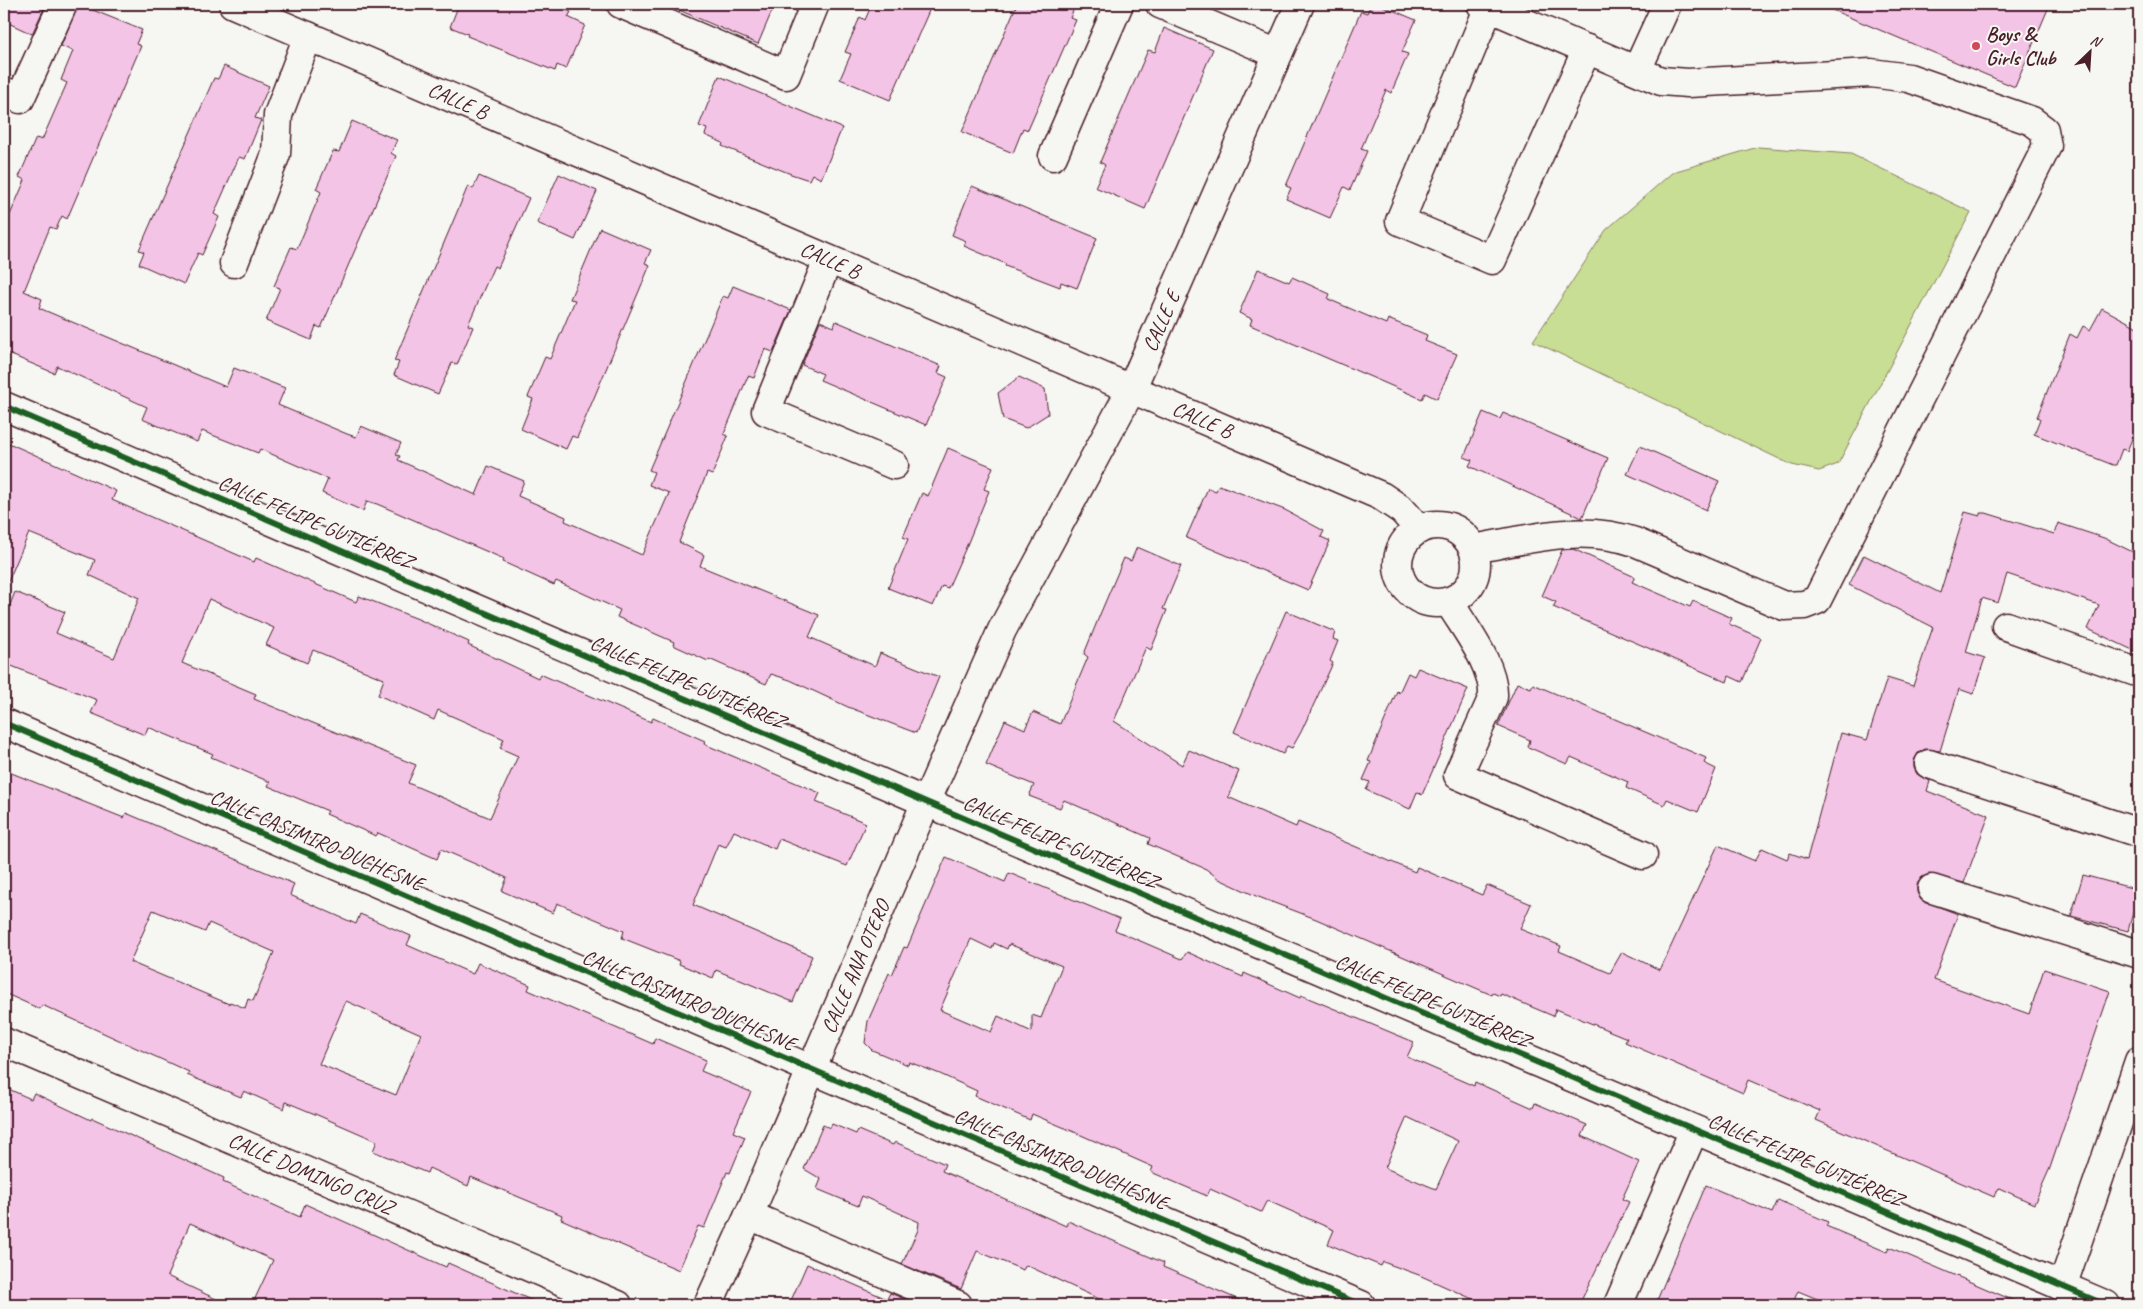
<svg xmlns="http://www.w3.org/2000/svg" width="2143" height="1309" font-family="Caveat,sans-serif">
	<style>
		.green { fill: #c8de94; stroke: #897e60 }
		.building { fill: #f4c4e7; stroke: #4a1f2b; fill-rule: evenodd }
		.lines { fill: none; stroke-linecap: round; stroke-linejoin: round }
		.minor-casing { stroke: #4a1f2b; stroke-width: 31 }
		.minor { stroke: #f6f6f2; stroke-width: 28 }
		.cycleway-casing { stroke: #f6f6f2; stroke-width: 9 }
		.cycleway { stroke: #1b5e20; stroke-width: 6 }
		.poi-dot { fill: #d1495b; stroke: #f6f6f2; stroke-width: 2 }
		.labels { text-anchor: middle; stroke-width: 4; stroke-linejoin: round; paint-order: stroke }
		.poi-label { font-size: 21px; font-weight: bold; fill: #4a1f2b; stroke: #f6f6f2; text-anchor: start }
		.street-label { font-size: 21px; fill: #4a1f2b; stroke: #f6f6f2 }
	</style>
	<rect width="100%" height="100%" fill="#f6f6f2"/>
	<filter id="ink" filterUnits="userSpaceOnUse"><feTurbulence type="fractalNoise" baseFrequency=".02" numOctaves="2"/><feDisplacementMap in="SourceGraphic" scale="10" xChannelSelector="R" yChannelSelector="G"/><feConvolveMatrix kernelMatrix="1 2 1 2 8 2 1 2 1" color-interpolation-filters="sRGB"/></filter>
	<g filter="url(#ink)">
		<!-- green -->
		<polygon class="green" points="1758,147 1851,154 1971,212 1838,464 1819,471 1792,465 1533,341 1606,230 1673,172"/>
		<!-- building -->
		<g class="building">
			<polygon points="4,4 46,4 32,34 4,21"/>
			<polygon points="78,4 142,30 136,44 141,46 67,219 62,216 56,229 50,227 24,291 42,299 39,308 226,387 234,368 285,388 278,405 347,434 356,437 361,426 401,443 396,455 400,456 398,460 476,495 488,466 524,481 518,496 566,517 565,521 642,555 669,493 649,485 654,472 649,470 723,296 728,298 733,286 791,310 773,352 765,349 754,378 748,376 724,434 728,436 712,475 707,473 679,542 704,555 700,566 819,615 809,637 875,666 880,653 939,677 916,733 848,707 790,680 771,674 766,684 709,659 708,661 673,645 674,642 617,617 620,610 556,581 554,585 503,562 504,559 377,504 367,501 363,511 322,493 328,479 260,449 258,453 202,431 197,442 142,419 147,407 57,366 54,373 4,352 4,229 25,180 19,177 36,138 42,140 67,83 61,80 73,51 61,46"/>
			<polygon points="459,4 552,4 571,12 568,17 585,25 566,69 557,65 555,71 467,36 468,34 450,27"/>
			<polygon points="665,4 775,4 758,44"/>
			<polygon points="872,4 932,4 890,100 840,79 851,54 845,52 860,17 865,20"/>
			<polygon points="1017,4 1076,4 1070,18 1076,20 1028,130 1023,128 1013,153 962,132"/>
			<polygon points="1371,4 1378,4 1416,20 1402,52 1408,54 1391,93 1386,90 1361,149 1367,151 1350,190 1344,187 1330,218 1286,199 1291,188 1286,186 1361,11 1367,13"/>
			<polygon points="1818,4 2050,4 2015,87"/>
			<polygon points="1164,28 1213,49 1145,209 1095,187 1105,165 1100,162 1148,50 1155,52"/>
			<polygon points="224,66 269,86 255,118 261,120 245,159 239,157 214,214 219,217 202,255 198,253 184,284 139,264 144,252 139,250 214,78 218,79"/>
			<polygon points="719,76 842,128 821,179 812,174 809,180 791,174 722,146 723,143 705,135 707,129 699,126"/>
			<polygon points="352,121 397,140 391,153 396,156 321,328 316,326 311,340 266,321 280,288 274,286 291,247 297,249 321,192 316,189 333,151 339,152"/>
			<polygon points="559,174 597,191 575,240 537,223"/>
			<polygon points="479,176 529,198 498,268 494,266 468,325 473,327 457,365 452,363 438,394 394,375 399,362 394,361 468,186 473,189"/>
			<polygon points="972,186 1097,238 1077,288 1061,282 1060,287 1005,266 1006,264 964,246 966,241 952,235"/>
			<polygon points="600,228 651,250 645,263 650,265 577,438 572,436 566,449 521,429 533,399 528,397 545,357 550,359 575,300 570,299"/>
			<polygon points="1258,269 1289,282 1292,277 1310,285 1330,294 1328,299 1386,324 1388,319 1427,335 1425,341 1457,354 1437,399 1425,393 1422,399 1250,325 1252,319 1239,313"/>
			<polygon points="2102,308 2139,328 2139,422 2127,451 2122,449 2116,465 2113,465 2034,434 2040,419 2037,417 2070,334 2077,338 2083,326 2090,330"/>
			<polygon points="820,321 834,327 836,321 941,366 938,373 947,377 926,425 820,380 823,374 802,365"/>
			<polygon points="1019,377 1045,389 1048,414 1026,428 1003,419 998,393"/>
			<polygon points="1483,412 1500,419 1503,413 1608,458 1582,518 1469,466 1472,460 1464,457"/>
			<path d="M4,441l112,50 -4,9 142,62 2,-4 100,44 3,-6 59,23 51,23 -1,3 70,33 2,-4 111,48 2,-4 52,23 -1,3 116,49 -4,9 50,21 -19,43 -68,-27 -4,10 -41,-18 -8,16 -8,-3 -25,61 119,51 -19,46 -77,-32 -3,8 -34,-14 1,-3 -58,-23 2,-7 -67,-28 -4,10 -51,-22 5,-13 -66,-29 -4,10 -59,-26 -2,3 -50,-22 2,-3 -60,-25 2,-4 -59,-25 2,-3 -65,-27 -3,8 -54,-22 6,-13 -93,-37v-43l11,-28 50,20 -9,21 58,25 25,-60 -50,-23 6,-15 -66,-27 -25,58zM209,599l65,29 -8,17 41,18 6,-13 71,29 -6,16 56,25 4,-10 66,29 -4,9 18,8 -28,62 -82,-35 8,-18 -162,-66 2,-5 -74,-31z"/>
			<polygon points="1640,446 1719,481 1706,510 1627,474"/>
			<polygon points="948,448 993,467 984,489 989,491 967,545 948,588 942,586 933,606 888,588 908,539 903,537 922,493 928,496"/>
			<polygon points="1219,485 1285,510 1324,531 1321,537 1330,541 1308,590 1186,538 1208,488 1216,491"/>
			<polygon points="1965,512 1980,516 1980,513 1986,513 2054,534 2058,523 2104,538 2139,555 2139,653 2088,629 2099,605 2007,574 1998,603 1982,598 1966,652 1985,658 1973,694 1959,689 1940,751 1925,749 1918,753 1914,760 1914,768 1917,774 1930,781 1927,791 1989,815 1964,883 1929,874 1922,877 1917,884 1917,892 1921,900 1958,914 1934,980 2029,1014 2044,969 2110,991 2050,1168 2034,1204 1999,1188 1994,1197 1816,1120 1820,1111 1748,1080 1743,1093 1625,1042 1627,1038 1556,1009 1553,1016 1501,994 1500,996 1493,993 1492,995 1316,919 1256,896 1219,879 1206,869 1148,844 1150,838 1064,800 1060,808 1029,796 1034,785 986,765 1005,720 1025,729 1033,712 1060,724 1088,657 1084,654 1101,612 1124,558 1131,561 1137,547 1181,566 1163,609 1167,610 1151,650 1146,647 1114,721 1182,765 1189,750 1239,771 1228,797 1296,827 1298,822 1415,872 1417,867 1482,895 1487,885 1531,904 1520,929 1561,946 1559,951 1610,973 1622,952 1660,970 1718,845 1755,861 1762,848 1787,859 1790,853 1807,859 1841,733 1867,740 1887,678 1913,686 1933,627 1849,585 1864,555 1940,593"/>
			<polygon points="1573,549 1635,577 1632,582 1690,607 1693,601 1732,618 1729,624 1761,638 1742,682 1729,676 1727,682 1553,607 1556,602 1542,596 1562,550"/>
			<polygon points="1286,611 1335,632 1333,639 1338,641 1330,661 1333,663 1301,732 1292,748 1287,746 1283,754 1234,732"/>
			<polygon points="1418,668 1468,689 1422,795 1417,792 1410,809 1366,790 1370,782 1363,780 1371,762 1368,761 1397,691 1399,693 1408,673 1414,676"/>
			<polygon points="1517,683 1531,688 1533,684 1706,758 1704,763 1716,769 1698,812 1667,799 1664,805 1626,788 1628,782 1571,757 1567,764 1528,747 1530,740 1498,726"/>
			<path d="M4,770l120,48 2,-5 168,71 -4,11 66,29 4,-10 51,22 -4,9 66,29 5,-11 52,22 -2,5 125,54 2,-6 51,22 -5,11 50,21 -18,40 12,5 -15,36 -3,-1 -23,56 -6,-2 -19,44 -118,-51 1,-4 -91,-38 -3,9 -39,-18 -2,5 -54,-22 4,-10 -62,-27 -29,-12 -2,7 -40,-18 -3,6 -54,-22 2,-3 -147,-67 -2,4 -36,-16zM153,910l52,22 4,-9 65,29 -21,49 -5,-2 -3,9 -15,-6 -1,2 -99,-42zM346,1001l75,33 -25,61 -77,-31z"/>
			<path d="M946,857l59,25 4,-9 111,46 -5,11 67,29 5,-7 56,25 1,-4 56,25 1,-3 113,47 -7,15 67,29 1,-4 58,26 2,-5 52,22 -5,11 57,26 -17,37 7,3 -50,103h-93l-67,-30 -36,-13 -2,4 -53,-22 6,-14 -66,-29 -2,1 -5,10 -51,-23 -3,7 -56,-24 2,-5 -81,-36 -40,-17 -2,6 -55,-24 2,-5 -37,-17 -31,-12 -1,3 -36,-15 -7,-7 3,-22 21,-48 3,2 12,-28 3,1zM971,939l21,10 2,-6 13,6 2,-5 53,22 -21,52 -9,-3v17l-34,-16 -7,16 -51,-22zM1407,1117l51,24 -22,48 -51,-21z"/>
			<polygon points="2083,875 2139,890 2128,931 2071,916"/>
			<polygon points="4,1087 31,1099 34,1093 91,1120 92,1118 224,1178 223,1182 300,1217 305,1204 446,1267 448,1263 542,1305 252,1305 273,1260 190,1223 167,1276 229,1305 4,1305"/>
			<polygon points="832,1124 856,1134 858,1130 893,1145 895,1142 945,1164 942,1171 1066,1226 1068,1221 1164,1263 1163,1267 1251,1305 1112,1305 1026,1265 1023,1270 977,1251 961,1289 902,1264 918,1230 919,1222 862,1196 858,1206 817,1189 821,1179 804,1169 823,1125 830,1128"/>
			<polygon points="1706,1185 1772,1213 1778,1200 1828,1222 1826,1226 1887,1252 1889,1247 2024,1305 1832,1305 1798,1291 1792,1305 1655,1305"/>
			<polygon points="807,1264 887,1299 890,1293 919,1305 789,1305"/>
		</g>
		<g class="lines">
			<defs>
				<g id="minor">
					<path id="s1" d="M233,4l1148,492 21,14 17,19"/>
					<polyline points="621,4 786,75 815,4"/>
					<polyline points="1160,4 1278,54"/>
					<polyline points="1489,7 1400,221 1492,260 1587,49"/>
					<polyline points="1637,70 1667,4"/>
					<polyline points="4,91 20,99 63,4"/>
					<polyline points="1053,156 1119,4"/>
					<polyline points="828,260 766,411 894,465"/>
					<polyline points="234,263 276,154 278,115 308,36"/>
					<polyline points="4,406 926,802 2106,1305"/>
					<circle cx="1437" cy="564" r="39"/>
					<path d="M1474,549c54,-10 107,-25 161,-7l149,64 20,-1 13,-5 230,-454 -3,-16 -12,-9 -123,-43 -38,-5 -183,10 -27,-2 -180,-77"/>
					<path d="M1449,602c16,27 46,64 44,95l-35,78 185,80"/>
					<polyline points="2006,626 2139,673"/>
					<polyline points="4,723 1361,1305"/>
					<polyline points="1929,764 2139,833"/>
					<polyline points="1932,889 2139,954"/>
					<path id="s2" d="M4,1042l614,263"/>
					<polyline points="749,1215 958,1305"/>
					<polyline points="2062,1287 2139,1061"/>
					<path id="s3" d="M708,1305l41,-90 177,-413 76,-172 129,-240 169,-386"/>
					<polyline points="1618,1305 1694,1130"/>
				</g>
			</defs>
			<!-- minor casing -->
			<use href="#minor" class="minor-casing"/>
			<!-- minor -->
			<use href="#minor" class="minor"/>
			<defs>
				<g id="cycleway">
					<polyline points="4,406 926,802 2106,1305"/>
					<polyline points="4,723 1361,1305"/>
				</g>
			</defs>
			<!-- cycleway casing -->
			<use href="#cycleway" class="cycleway-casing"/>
			<!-- cycleway -->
			<use href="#cycleway" class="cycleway"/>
		</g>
	</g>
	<!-- markers -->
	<circle class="poi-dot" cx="1976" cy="46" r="5"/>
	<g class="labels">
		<!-- poi labels -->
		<g class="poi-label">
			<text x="1986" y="41">Boys &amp;<tspan x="1986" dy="24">Girls Club</tspan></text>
		</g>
		<!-- street labels -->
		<g class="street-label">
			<text dy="7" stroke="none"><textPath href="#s1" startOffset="245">CALLE B</textPath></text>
			<text dy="7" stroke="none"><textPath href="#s1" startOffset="650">CALLE B</textPath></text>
			<text dy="7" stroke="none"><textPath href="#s3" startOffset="1084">CALLE E</textPath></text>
			<text dy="7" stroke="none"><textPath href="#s1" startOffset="1055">CALLE B</textPath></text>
			<text transform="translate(316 522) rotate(23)" y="7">CALLE FELIPE GUTIÉRREZ</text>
			<text transform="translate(688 682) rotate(23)" y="7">CALLE FELIPE GUTIÉRREZ</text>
			<text transform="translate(317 840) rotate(23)" y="7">CALLE CASIMIRO DUCHESNE</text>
			<text transform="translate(1061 842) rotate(23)" y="7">CALLE FELIPE GUTIÉRREZ</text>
			<text dy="7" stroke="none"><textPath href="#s3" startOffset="369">CALLE ANA OTERO</textPath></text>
			<text transform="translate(689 1000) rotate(23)" y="7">CALLE CASIMIRO DUCHESNE</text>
			<text transform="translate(1433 1001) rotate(23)" y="7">CALLE FELIPE GUTIÉRREZ</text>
			<text transform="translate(1061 1159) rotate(23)" y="7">CALLE CASIMIRO DUCHESNE</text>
			<text transform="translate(1806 1160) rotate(23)" y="7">CALLE FELIPE GUTIÉRREZ</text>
			<text dy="7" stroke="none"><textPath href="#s2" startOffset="334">CALLE DOMINGO CRUZ</textPath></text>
		</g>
	</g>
	<!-- margin -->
	<rect width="2143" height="1309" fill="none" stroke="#f6f6f2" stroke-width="20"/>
	<rect x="10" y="10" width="2123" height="1289" fill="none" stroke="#4a1f2b" stroke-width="2" filter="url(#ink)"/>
	<!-- north arrow -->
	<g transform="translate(2090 52) rotate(25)" stroke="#f6f6f2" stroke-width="4" paint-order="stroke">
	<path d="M0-4L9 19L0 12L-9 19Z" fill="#4a1f2b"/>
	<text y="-8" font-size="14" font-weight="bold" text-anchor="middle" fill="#4a1f2b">N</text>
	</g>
</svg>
